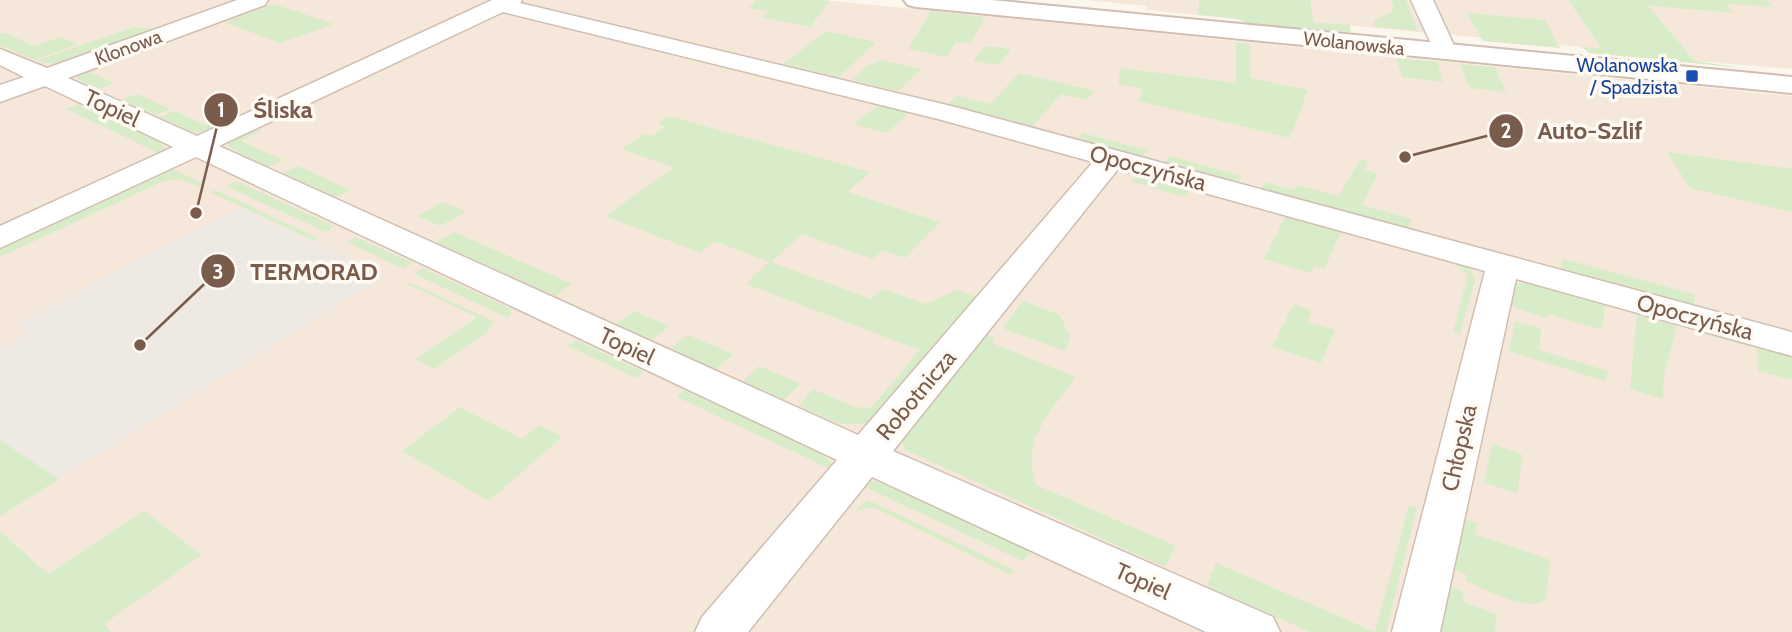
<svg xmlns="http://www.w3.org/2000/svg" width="1792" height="632" font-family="Cabin,sans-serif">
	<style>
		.residential { fill: #f5e8da }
		.industrial { fill: #efe9e4 }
		.green { fill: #d8ecc9 }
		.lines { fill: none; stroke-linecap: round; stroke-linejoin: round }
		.minor-casing { stroke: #d1beb0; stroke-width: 3 }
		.tertiary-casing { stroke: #d1beb0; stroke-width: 4 }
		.minor { fill: #fff; fill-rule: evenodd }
		.tertiary { fill: #fff; fill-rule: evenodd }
		.transit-dot { fill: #1a4fb4; stroke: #fffaf3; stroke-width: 2.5 }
		.labels { text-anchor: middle; stroke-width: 7; stroke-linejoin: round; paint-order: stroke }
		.far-street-label { font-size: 19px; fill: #7a5c4d; stroke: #fffaf3 }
		.far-transit-label { font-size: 19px; fill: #164399; stroke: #fffaf3; text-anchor: end }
		.street-label { font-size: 23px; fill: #7a5c4d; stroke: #fffaf3 }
		.leader { fill: none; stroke: #7a5c4d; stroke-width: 2.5 }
		.callout-dot { fill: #7a5c4d; stroke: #fffaf3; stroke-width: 2.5 }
		.mark-label { font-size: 21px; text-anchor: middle; font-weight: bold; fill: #fff }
		.callout-label { font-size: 24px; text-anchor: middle; font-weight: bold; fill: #7a5c4d; stroke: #fffaf3; stroke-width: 7; stroke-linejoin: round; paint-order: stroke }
	</style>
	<rect width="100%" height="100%" fill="#fdf6ec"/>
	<!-- residential -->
	<g class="residential">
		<polygon points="0,0 823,0 1792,96 1792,632 112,632 0,531 0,517 59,479 0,440"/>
		<polygon points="1086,0 1199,0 1198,15 1146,10 1147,6"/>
		<polygon points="1310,0 1568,0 1602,49 1314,22"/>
		<polygon points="1766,0 1792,0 1792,69 1695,61 1647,6 1733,13 1725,4 1772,7"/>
	</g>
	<!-- industrial -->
	<polygon class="industrial" points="241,207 386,275 59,479 0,440 0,349 30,333 15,324"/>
	<!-- green -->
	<g class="green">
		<polygon points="756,0 823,0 830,1 810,27 762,17 768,11 749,8"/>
		<polygon points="1199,0 1310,0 1314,22 1350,25 1351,32 1249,24 1238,19 1198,15"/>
		<polygon points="1390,0 1406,0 1418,31 1375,27 1374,21 1391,12 1394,7"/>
		<polygon points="1568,0 1766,0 1773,7 1726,4 1734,13 1648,6 1695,61 1743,68 1589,53 1582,47 1601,48"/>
		<polygon points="274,4 334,24 280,43 224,22"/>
		<polygon points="931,11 938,12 985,17 971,43 956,42 947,57 908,49"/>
		<polygon points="1466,13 1545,20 1560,48 1483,41"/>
		<polygon points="134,27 155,29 62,65 35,61"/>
		<polygon points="826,31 876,42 839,77 784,64"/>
		<polygon points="4,33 35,46 61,37 78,44 34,60 0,45 0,34"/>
		<polygon points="1236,42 1250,44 1250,78 1308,90 1290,138 1139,101 1142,88 1118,84 1121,68 1236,83"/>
		<polygon points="986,46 1011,49 998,65 973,61"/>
		<polygon points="133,50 140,53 90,72 114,83 98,89 77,79 77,74"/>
		<polygon points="1396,58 1438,62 1443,82 1402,77"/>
		<polygon points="881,60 922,69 898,91 852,80 867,66"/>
		<polygon points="1460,64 1495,67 1506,92 1469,88"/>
		<polygon points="1019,73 1095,91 1087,100 1061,94 1032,127 1038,129 932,103 936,100 948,104 957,96 991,104"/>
		<polygon points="138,94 170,109 155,115 121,100"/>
		<polygon points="271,100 278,103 211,132 191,132 160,117 175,111 205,125 215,125"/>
		<polygon points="79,104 158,141 165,149 162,155 67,109"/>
		<polygon points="878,105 909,113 886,133 854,124"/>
		<polygon points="668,116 870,172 848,192 940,222 905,258 883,250 872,259 802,234 771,262 871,299 882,289 926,304 957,290 976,297 868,424 839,424 799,406 813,389 854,407 871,408 920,350 746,284 769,262 714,241 701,253 605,216 674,168 622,149 644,134 652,136 665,127 658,124"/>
		<polygon points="252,126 262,130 241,141 283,160 268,167 228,147 228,141"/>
		<polygon points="1083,133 1148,150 1141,158 1076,141"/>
		<polygon points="1667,152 1792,169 1792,212 1690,188"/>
		<polygon points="1170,156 1242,176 1238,183 1164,164"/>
		<polygon points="1360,159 1368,161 1364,170 1378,174 1362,205 1412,219 1408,228 1261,189 1265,182 1294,190 1297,185 1339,196"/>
		<polygon points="298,166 351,190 336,197 283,173"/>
		<polygon points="167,167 203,183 199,187 181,179 166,180 0,257 0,246"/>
		<polygon points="1137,174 1191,189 1186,197 1131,182"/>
		<polygon points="236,181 334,226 326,232 225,186"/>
		<polygon points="216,190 318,238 315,241 210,192"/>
		<polygon points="442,202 466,211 440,226 418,216"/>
		<polygon points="1265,207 1468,263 1475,280 1460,334 1453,332 1468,275 1453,263 1341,232 1324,269 1314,266 1311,273 1264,259 1286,216 1263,209"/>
		<polygon points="454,232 572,284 555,296 436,242"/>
		<polygon points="356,237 413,263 404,269 347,242"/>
		<polygon points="1563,259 1694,294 1695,307 1560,270"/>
		<polygon points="423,268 511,309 511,314 508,318 414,274"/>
		<polygon points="1528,281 1601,298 1601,304 1605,306 1602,330 1548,314 1547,319 1507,305 1514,285"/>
		<polygon points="411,283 495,322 487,332 434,369 416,359 477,317 407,284"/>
		<polygon points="1023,301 1060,315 1070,337 1065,351 1002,328"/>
		<polygon points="1294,304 1311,310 1307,322 1335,330 1321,363 1272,347"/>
		<polygon points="634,311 669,326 652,340 616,324"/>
		<polygon points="1637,315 1677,326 1664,374 1663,399 1630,389"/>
		<polygon points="1515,321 1541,328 1539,350 1608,371 1605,381 1509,351"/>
		<polygon points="1710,328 1792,351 1792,380 1758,371 1757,348 1703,334"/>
		<path d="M982,333l13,5 -3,5 84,34c-26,36 -55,61 -40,108l140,61 -11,21 -260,-117 -4,-10z"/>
		<polygon points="688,335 733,354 716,370 671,348"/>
		<polygon points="576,340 644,372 636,378 568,346"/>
		<polygon points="759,366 801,384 784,400 743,381"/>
		<polygon points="684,390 823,454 831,463 830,469 677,397"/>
		<polygon points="460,407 522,439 540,425 562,437 489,501 402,451"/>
		<polygon points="0,440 59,479 0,517"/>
		<polygon points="1492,444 1523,455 1517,494 1484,482"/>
		<polygon points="883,481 1031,551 1023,561 863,486 869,482"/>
		<polygon points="868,500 1014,570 1011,575 873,507 855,511"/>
		<polygon points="1409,505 1417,508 1386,632 1310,632 1207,586 1216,563 1375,632"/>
		<polygon points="144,511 201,555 104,624 112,632 0,632 0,531 48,574"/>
		<path d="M1458,517l19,6 -2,11 75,26 -4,39c-19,15 -60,-10 -80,-18l1,-6 -19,-7z"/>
		<polygon points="1445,584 1464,592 1462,601 1497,615 1495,632 1436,632"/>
	</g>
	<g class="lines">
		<defs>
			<g id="minor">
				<path d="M237,0h31l-3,5 -197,73 129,58 295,-136h30l-2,3 435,104 837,225v24l-276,-77 -76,353h-48l93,-361 -367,-102 -225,282 380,166 7,15h-74l-334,-155 -124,155h-53l7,-15 135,-157 -641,-303 -196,91v-22l173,-79 -128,-61 -45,16v-17l24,-8 -24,-12v-16l47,19zM503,12l435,107 155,43 -235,273 -639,-289z"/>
				<polygon points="1411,0 1433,0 1457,52 1453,57 1437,57"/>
			</g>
			<polygon id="tertiary" points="904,0 991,0 1792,77 1792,93 916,7 908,5"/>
		</defs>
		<!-- minor casing -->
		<use href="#minor" class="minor-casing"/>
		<!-- tertiary casing -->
		<use href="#tertiary" class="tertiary-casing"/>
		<!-- minor -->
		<use href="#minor" class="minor"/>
		<!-- tertiary -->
		<use href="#tertiary" class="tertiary"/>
	</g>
	<!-- markers -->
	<rect class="transit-dot" x="1685" y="69" width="14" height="14" rx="3.5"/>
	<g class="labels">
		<!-- far-street labels -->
		<g class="far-street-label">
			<text transform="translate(1354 43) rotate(6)" y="7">Wolanowska</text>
			<text transform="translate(128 47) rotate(-20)" y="7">Klonowa</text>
		</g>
		<!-- far-transit labels -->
		<g class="far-transit-label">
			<text x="1678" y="72">Wolanowska<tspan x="1678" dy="22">/ Spadzista</tspan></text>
		</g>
		<!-- street labels -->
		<g class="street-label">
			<text transform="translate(112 108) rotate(25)" y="8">Topiel</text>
			<text transform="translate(1148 168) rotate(15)" y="8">Opoczyńska</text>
			<text transform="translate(1695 317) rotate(15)" y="8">Opoczyńska</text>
			<text transform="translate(627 346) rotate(25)" y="8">Topiel</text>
			<text transform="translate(916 395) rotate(-50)" y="8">Robotnicza</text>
			<text transform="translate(1459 448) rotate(-77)" y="8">Chłopska</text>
			<text transform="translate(1143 581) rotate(24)" y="8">Topiel</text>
		</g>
	</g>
	<!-- callouts -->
	<path class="leader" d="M196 213L221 110M1405 157L1506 131M140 345L218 271"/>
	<g class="callout-dot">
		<circle cx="196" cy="213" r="7"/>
		<circle cx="1405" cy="157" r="7"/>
		<circle cx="140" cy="345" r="7"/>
		<circle cx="221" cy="110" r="18"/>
		<circle cx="1506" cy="131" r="18"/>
		<circle cx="218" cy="271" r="18"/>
	</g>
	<g class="mark-label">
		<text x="221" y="117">1</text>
		<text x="1506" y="138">2</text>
		<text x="218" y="279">3</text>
	</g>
	<g class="callout-label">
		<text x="283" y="118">Śliska</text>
		<text x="1590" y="139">Auto-Szlif</text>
		<text x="314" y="280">TERMORAD</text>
	</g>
</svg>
